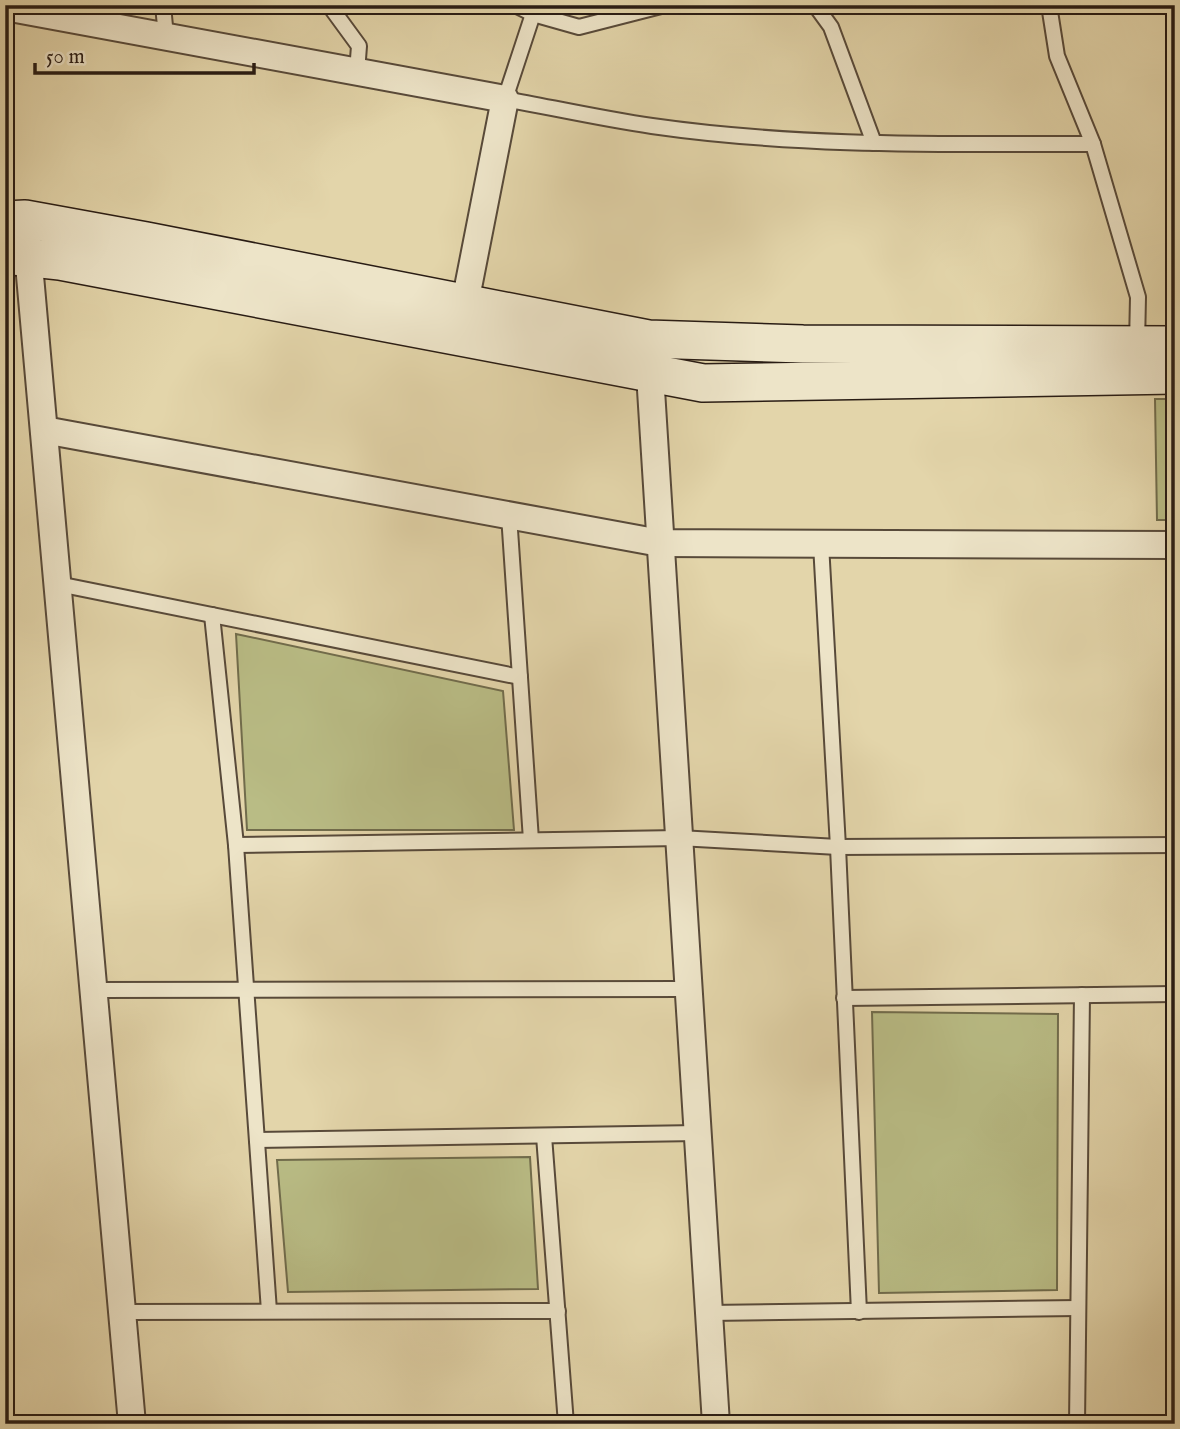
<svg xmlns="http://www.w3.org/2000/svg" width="1180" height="1429" font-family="'IM FELL English',serif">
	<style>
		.green { fill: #b9bc85; stroke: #716c4c; stroke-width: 2 }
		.building { fill: #d4a37a; stroke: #291c14; stroke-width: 2 }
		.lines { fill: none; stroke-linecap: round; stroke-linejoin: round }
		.lane-casing { stroke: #584a3a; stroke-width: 18 }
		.street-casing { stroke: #584a3a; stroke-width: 30 }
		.secondary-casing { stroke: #291c14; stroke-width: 40 }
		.lane { stroke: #ede4c8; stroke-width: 14 }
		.street { stroke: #ede4c8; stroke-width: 26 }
		.secondary { stroke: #ede4c8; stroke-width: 37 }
	</style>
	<rect width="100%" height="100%" fill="#e3d5aa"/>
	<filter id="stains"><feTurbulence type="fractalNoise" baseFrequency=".00286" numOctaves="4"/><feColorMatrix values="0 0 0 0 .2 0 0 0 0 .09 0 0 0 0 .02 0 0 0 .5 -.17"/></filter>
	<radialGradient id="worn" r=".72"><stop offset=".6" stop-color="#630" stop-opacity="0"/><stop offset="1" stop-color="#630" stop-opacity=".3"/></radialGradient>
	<!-- green -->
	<g class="green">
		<polygon points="1155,399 1175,399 1175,520 1157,520"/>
		<polygon points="236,634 503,691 514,830 247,830"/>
		<polygon points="872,1012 1058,1014 1057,1290 879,1293"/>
		<polygon points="530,1157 538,1289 288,1292 277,1160"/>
	</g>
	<!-- building -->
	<polygon class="building" points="5,1026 11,1026 14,1078 5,1078"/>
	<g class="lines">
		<defs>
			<g id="lane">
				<polyline points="163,5 166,37"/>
				<polyline points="329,5 359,46 357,72"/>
				<polyline points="515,5 533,14 579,27 665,5"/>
				<path d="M532,5l1,9 -28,85c49,9 98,20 147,27 146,21 294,18 441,18"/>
				<polyline points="815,5 831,27 874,143"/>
				<polyline points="1049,5 1057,56 1093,144 1138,297 1137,344"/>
				<polyline points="509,515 531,840"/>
				<polyline points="821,544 838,847 859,1312"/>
				<polyline points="58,584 520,677"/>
				<polyline points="212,615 236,845 269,1311"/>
				<polyline points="236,845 679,838 838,847 1175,845"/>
				<polyline points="93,990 688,989"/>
				<polyline points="844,998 1175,994"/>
				<polyline points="544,1136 566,1424"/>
				<polyline points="257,1140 698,1133"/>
				<polyline points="122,1312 558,1311"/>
				<polyline points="709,1313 1078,1308"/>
				<polyline points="1077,1424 1082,995"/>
			</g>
			<g id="street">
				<polyline points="5,7 505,99 465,303"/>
				<polyline points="27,242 132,1424"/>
				<polyline points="649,358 716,1424"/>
				<polyline points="44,430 660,543 1175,545"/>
			</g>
			<g id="secondary">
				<polyline points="5,220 25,219 146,241 648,339 803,344 1175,345"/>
				<polyline points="5,255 60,261 703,383 1175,375"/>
			</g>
		</defs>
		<!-- lane casing -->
		<use href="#lane" class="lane-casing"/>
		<!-- street casing -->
		<use href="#street" class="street-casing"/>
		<!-- secondary casing -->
		<use href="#secondary" class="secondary-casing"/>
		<!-- lane -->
		<use href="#lane" class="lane"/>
		<!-- street -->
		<use href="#street" class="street"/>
		<!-- secondary -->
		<use href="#secondary" class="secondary"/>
	</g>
	<!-- margin -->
	<rect width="1180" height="1429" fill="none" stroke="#e3d5aa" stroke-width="28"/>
	<rect x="7" y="7" width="1166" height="1415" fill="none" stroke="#291c14" stroke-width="3.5"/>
	<rect x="14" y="14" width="1152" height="1401" fill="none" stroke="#291c14" stroke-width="2"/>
	<!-- scale -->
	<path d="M35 63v10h219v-10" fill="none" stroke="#291c14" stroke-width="3.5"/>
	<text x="46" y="63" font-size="21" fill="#291c14" stroke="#ede4c8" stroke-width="5" paint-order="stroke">50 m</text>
	<rect width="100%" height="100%" filter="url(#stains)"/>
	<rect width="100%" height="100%" fill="url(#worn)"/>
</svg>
